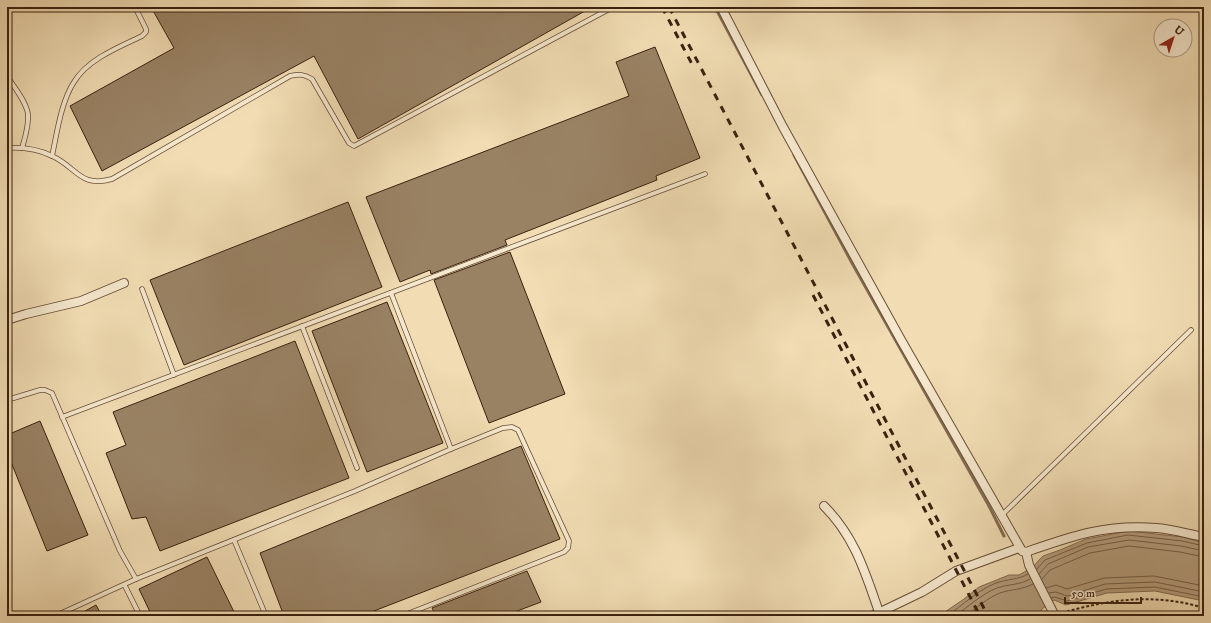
<svg xmlns="http://www.w3.org/2000/svg" width="1211" height="623" font-family="'IM FELL DW Pica',serif">
	<style>
		.water { fill: #b39c7b; stroke: #836b50 }
		.lines { fill: none; stroke-linecap: round; stroke-linejoin: round }
		.shore { stroke: #765e45; stroke-width: 1 }
		.stream { stroke: #836b50; stroke-width: 3 }
		.building { fill: #998264; stroke: #3a210f }
		.lane-casing { stroke: #685038; stroke-width: 5.5 }
		.street-casing { stroke: #685038; stroke-width: 10 }
		.path { stroke: #3a210f; stroke-width: 2; stroke-dasharray: 3 2; stroke-linecap: butt }
		.lane { stroke: #f6e8ce; stroke-width: 4 }
		.street { stroke: #f6e8ce; stroke-width: 8 }
		.rail { stroke: #3a210f; stroke-width: 3; stroke-dasharray: 7 7; stroke-linecap: butt }
	</style>
	<rect width="100%" height="100%" fill="#f1dcb3"/>
	<filter id="stains"><feTurbulence type="fractalNoise" baseFrequency=".005" numOctaves="4"/><feColorMatrix values="0 0 0 0 .2 0 0 0 0 .09 0 0 0 0 .02 0 0 0 .5 -.17"/></filter>
	<radialGradient id="worn" r=".72"><stop offset=".6" stop-color="#630" stop-opacity="0"/><stop offset="1" stop-color="#630" stop-opacity=".3"/></radialGradient>
	<!-- water -->
	<polygon class="water" points="1129,531 1183,537 1204,543 1204,601 1155,591 1107,593 1066,605 1054,600 1042,609 1039,616 939,616 964,599 979,587 1009,575 1019,575 1033,567 1039,560 1043,556 1060,550 1086,539"/>
	<g class="lines">
		<!-- shore -->
		<g class="shore">
			<polyline points="1037,569 1045,560 1087,543 1128,535 1182,541 1204,546"/>
			<polyline points="1039,574 1048,564 1088,547 1129,540 1181,546 1204,551"/>
			<polyline points="1042,579 1050,570 1090,553 1129,546 1180,552 1204,557"/>
			<polyline points="1046,588 1056,585 1067,589 1104,578 1154,576 1204,586"/>
			<polyline points="1049,593 1056,592 1067,596 1105,584 1155,582 1204,592"/>
			<polyline points="1051,598 1055,597 1067,601 1106,589 1155,587 1204,597"/>
			<path d="M947,616c16,-11 31,-26 49,-33 11,-4 22,-3 32,-9"/>
			<path d="M955,616c14,-10 27,-22 42,-28 12,-4 23,-3 33,-9"/>
			<path d="M966,616c11,-8 21,-18 34,-23 11,-4 22,-3 33,-9"/>
		</g>
		<!-- stream -->
		<g class="stream">
			<polyline points="715,7 762,95"/>
			<polyline points="794,155 852,263 989,506 1004,536"/>
		</g>
	</g>
	<!-- building -->
	<g class="building">
		<polygon points="151,7 592,7 358,139 314,56 102,171 70,106 174,48"/>
		<polygon points="655,47 700,158 656,176 657,180 505,240 507,245 431,274 430,270 400,282 366,197 629,96 616,62"/>
		<polygon points="348,202 382,287 184,365 150,280"/>
		<polygon points="510,252 565,394 489,423 434,280"/>
		<polygon points="387,302 443,443 367,472 312,331"/>
		<polygon points="295,341 349,478 160,551 146,517 132,519 106,453 126,445 113,412"/>
		<polygon points="40,421 88,535 47,551 7,452 7,435"/>
		<polygon points="521,446 560,539 361,616 284,616 260,553"/>
		<polygon points="207,557 236,616 152,616 139,589"/>
		<polygon points="527,571 541,602 504,616 436,616 432,608"/>
		<polygon points="96,605 102,616 76,616"/>
	</g>
	<g class="lines">
		<defs>
			<g id="lane">
				<path d="M7,76c7,11 19,25 21,38 1,11 -3,24 -6,34"/>
				<path d="M7,148c16,-1 31,1 45,8 25,11 27,32 60,23l178,-103c9,-2 14,-2 22,3l37,64 5,3 259,-139"/>
				<path d="M52,156c5,-23 9,-54 22,-74 14,-23 45,-35 68,-46l4,-4v-3l-11,-22"/>
				<polyline points="142,289 174,375"/>
				<polyline points="391,293 451,449"/>
				<polyline points="302,326 357,468"/>
				<polyline points="7,400 40,390 45,390 52,393 120,551 136,579"/>
				<polyline points="62,417 705,174"/>
				<polyline points="1002,515 1191,330"/>
				<polyline points="234,540 266,616"/>
				<polyline points="125,586 140,616"/>
				<polyline points="55,616 136,579 355,491 451,449 503,428 512,427 518,430 569,541 568,548 564,552 402,616"/>
			</g>
			<g id="street">
				<path d="M721,7l62,120 118,213 121,211 4,1c46,-16 80,-28 130,-24 16,1 32,6 48,9"/>
				<polyline points="7,320 26,314 81,301 124,283"/>
				<path d="M824,506c31,31 41,66 55,106"/>
				<polyline points="1026,552 1029,565 1055,616"/>
				<polyline points="872,616 922,592 956,571 1019,548"/>
			</g>
		</defs>
		<!-- lane casing -->
		<use href="#lane" class="lane-casing"/>
		<!-- street casing -->
		<use href="#street" class="street-casing"/>
		<!-- path -->
		<path class="path" d="M1062,613c47,-14 94,-20 142,-5"/>
		<!-- lane -->
		<use href="#lane" class="lane"/>
		<!-- street -->
		<use href="#street" class="street"/>
		<!-- rail -->
		<g class="rail">
			<polyline points="662,7 693,66"/>
			<polyline points="669,7 988,616"/>
			<polyline points="813,295 980,616"/>
		</g>
	</g>
	<!-- margin -->
	<rect width="1211" height="623" fill="none" stroke="#f1dcb3" stroke-width="24"/>
	<rect x="8" y="8" width="1195" height="607" fill="none" stroke="#3a210f" stroke-width="2"/>
	<rect x="12" y="12" width="1187" height="599" fill="none" stroke="#3a210f"/>
	<!-- north arrow -->
	<g transform="translate(1173 38) rotate(39)"><circle r="19" fill="#f6e8ce" stroke="#ab9882"/>
	<path d="M0-3L7 15L0 10L-7 15Z" fill="#8f2418"/>
	<text y="-6" font-size="11" font-weight="bold" text-anchor="middle" fill="#3a210f">U</text>
	</g>
	<!-- scale -->
	<path d="M1065 597v6h76v-6" fill="none" stroke="#3a210f" stroke-width="2"/>
	<text x="1071" y="597" font-size="12" fill="#3a210f" stroke="#f6e8ce" stroke-width="3" paint-order="stroke">50 m</text>
	<rect width="100%" height="100%" filter="url(#stains)"/>
	<rect width="100%" height="100%" fill="url(#worn)"/>
</svg>
